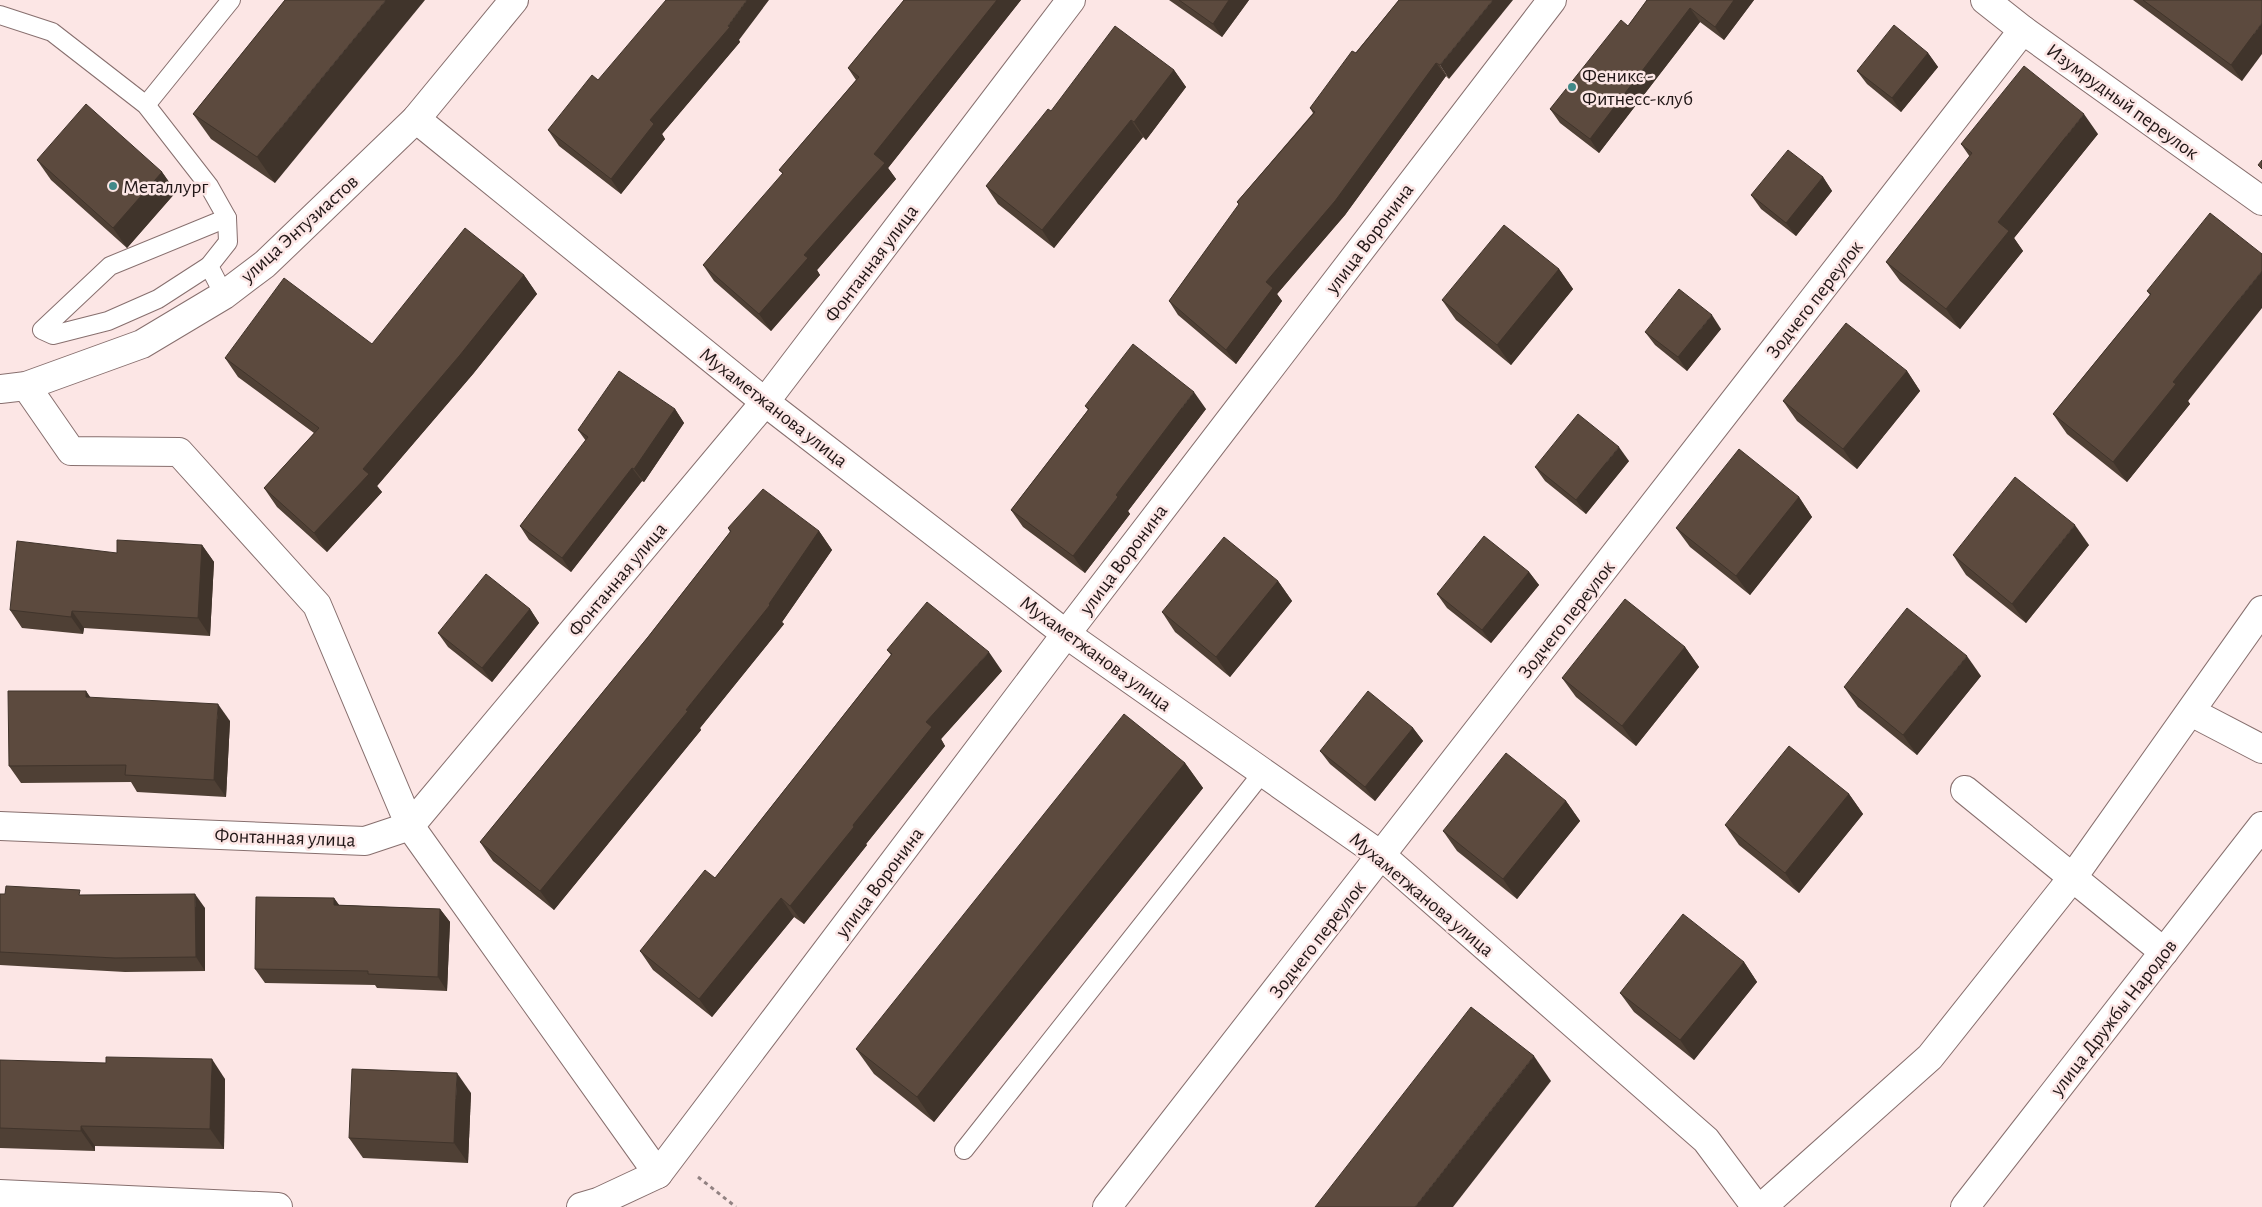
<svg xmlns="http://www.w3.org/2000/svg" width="2262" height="1207" font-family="'Alegreya Sans',sans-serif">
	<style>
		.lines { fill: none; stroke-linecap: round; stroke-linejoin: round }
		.service-casing { stroke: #876f6e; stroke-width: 20 }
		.minor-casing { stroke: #876f6e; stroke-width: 30 }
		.tertiary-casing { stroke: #876f6e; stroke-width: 30 }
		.path { stroke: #928282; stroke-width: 3; stroke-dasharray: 4 4; stroke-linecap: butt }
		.service { stroke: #fff; stroke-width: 18 }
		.minor { stroke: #fff; stroke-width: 28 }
		.tertiary { stroke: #fff; stroke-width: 28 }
		.wall { fill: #4f4035 }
		.shaded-wall { fill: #40342b }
		.building { fill: #5c4a3e; stroke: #40342b }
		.poi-dot { fill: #418989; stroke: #fce6e5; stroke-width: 2 }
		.labels { text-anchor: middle; stroke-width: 5; stroke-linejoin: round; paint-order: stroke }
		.poi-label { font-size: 20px; fill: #211717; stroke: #fce6e5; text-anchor: start }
		.street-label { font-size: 20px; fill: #211717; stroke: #fce6e5 }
	</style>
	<rect width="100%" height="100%" fill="#fce6e5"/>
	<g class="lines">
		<defs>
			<g id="service">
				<polyline points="0,15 52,32 146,105 209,186 227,218 228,242 209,266 224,295"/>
				<polyline points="146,105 231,0"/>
				<polyline points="209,266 158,299 108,321 53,335 42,330 110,266 227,218"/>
				<polyline points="964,1150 1263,772"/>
			</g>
			<g id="minor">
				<polyline points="1985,0 2023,30 2262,201"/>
				<polyline points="416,119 765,402 1066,634 1382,856 1706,1140 1756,1207"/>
				<polyline points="26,386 71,451 179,452 317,605 410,826 658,1174"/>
				<polyline points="2191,712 2262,749"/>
				<polyline points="1965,790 2164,952"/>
				<polyline points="0,826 365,841 410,826 765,402 1071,0"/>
				<polyline points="0,1194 278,1207"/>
				<polyline points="581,1207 598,1202 658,1174 1066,634 1552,0"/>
				<polyline points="1107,1207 2023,30"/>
				<polyline points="1762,1207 1930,1057 2073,877 2262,610"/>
			</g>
			<g id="tertiary">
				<polyline points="0,389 26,386 142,344 224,295 265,264 416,119 514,0"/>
				<polyline points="1965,1207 2262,826"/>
			</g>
		</defs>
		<!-- service casing -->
		<use href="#service" class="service-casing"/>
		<!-- minor casing -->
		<use href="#minor" class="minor-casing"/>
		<!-- tertiary casing -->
		<use href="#tertiary" class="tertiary-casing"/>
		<!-- path -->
		<polyline class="path" points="698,1177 736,1207"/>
		<!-- service -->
		<use href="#service" class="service"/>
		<!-- minor -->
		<use href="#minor" class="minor"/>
		<!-- tertiary -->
		<use href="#tertiary" class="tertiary"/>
	</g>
	<!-- wall -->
	<g class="wall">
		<polygon points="285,0 275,183 211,139 193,114"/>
		<polygon points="904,0 1021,0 888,168 896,179 817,270 820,275 771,331 714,281 703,265 783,174 779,170 856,80 848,68"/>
		<polygon points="1169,0 1249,0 1222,37"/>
		<polygon points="1399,0 1449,79 1446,76 1345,215 1277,294 1282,301 1236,364 1178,315 1169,301 1239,205 1237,202 1313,113 1310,108"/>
		<polygon points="1647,0 1754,0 1724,40 1700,22 1599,153 1560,123 1550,109 1628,26"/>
		<polygon points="2133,0 2262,0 2242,81"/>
		<polygon points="739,40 740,42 662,134 665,139 621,194 559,146 548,130 598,80"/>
		<polygon points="1928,53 1938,67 1901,112 1867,84 1857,71"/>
		<polygon points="1174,70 1186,87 1146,140 1143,137 1054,248 998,204 986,186 1051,111"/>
		<polygon points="2098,134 2014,238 2023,251 1960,329 1900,281 1886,262 1970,157 1961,144"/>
		<polygon points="37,160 162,172 176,192 127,248 51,180"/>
		<polygon points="1823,177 1832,191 1796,236 1761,209 1751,195"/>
		<polygon points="2262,254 2188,401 2190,404 2127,482 2067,434 2053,414 2150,295 2147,291"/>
		<polygon points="1559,269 1573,289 1511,365 1456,320 1442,300"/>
		<polygon points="524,275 537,294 473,374 377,486 382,492 327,552 277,507 264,488 314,433 238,377 225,358 372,344"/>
		<polygon points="1721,329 1687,371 1655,345 1645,332"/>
		<polygon points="1907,371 1920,391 1857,469 1797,421 1783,401"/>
		<polygon points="1085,406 1206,409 1128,511 1130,514 1085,573 1023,527 1011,510 1088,410"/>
		<polygon points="675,409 684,423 644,482 642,481 571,572 529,540 520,526 586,441 578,430"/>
		<polygon points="1629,461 1586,514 1545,481 1535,467"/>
		<polygon points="1799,497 1812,517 1750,595 1690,547 1676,528"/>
		<polygon points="728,528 819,531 832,550 782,622 784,624 700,728 701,730 554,910 493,861 480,842 648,637 730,532"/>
		<polygon points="202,545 214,562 210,636 84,628 83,634 22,628 10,610 117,553"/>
		<polygon points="2089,545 2026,623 1966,575 1953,555"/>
		<polygon points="1529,572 1539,585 1491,643 1447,608 1437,594"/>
		<polygon points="1278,581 1292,601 1230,677 1175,632 1162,612"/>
		<polygon points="530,609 539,623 492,682 448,647 438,633"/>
		<polygon points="1685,647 1699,667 1636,746 1576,697 1562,678"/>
		<polygon points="887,650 1002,671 941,739 945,746 866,844 867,845 804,924 794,917 712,1017 653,970 640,951 715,878 891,655"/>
		<polygon points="1981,676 1917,755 1858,707 1844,687"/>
		<polygon points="86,691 90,698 230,721 226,797 137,792 131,782 21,783 9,766"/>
		<polygon points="1413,728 1423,741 1375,801 1330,764 1320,751"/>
		<polygon points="1185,763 1203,788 934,1122 874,1074 856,1049"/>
		<polygon points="1849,794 1863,814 1799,893 1739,845 1725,825"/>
		<polygon points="1566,801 1580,821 1517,899 1457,851 1443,831"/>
		<polygon points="0,894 83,895 205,908 205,971 125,972 0,965"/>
		<polygon points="334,898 339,905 440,909 450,922 447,991 377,988 375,985 265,983 255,969"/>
		<polygon points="1744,962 1757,982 1694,1060 1634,1012 1620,993"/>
		<polygon points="0,1060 225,1079 224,1149 95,1146 95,1151 0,1148"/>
		<polygon points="471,1093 468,1163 363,1158 349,1138"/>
	</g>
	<!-- shaded-wall -->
	<g class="shaded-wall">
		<polygon points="386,0 425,0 275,183 257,157"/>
		<polygon points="747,0 769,0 739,40 740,42 662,134 665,139 621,194 611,179 650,120 728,26"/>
		<polygon points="997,0 1021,0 888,168 896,179 817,270 820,275 771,331 759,314 804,255 874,154"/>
		<polygon points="1229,0 1249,0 1222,37 1213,24"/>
		<polygon points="1493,0 1513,0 1449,79 1440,65"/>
		<polygon points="1734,0 1754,0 1724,40 1715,27"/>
		<polygon points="1690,8 1700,22 1599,153 1590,139"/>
		<polygon points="2262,23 2262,54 2242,81 2231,65"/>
		<polygon points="1928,53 1938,67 1901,112 1892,98"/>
		<polygon points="1436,63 1446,76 1345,215 1277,294 1282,301 1236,364 1226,350 1266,282"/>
		<polygon points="1174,70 1186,87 1146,140 1134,122"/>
		<polygon points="2084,114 2098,134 2014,238 2023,251 1960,329 1946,309 1998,222"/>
		<polygon points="1131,120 1143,137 1054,248 1042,230"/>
		<polygon points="162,172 176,192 127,248 113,228"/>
		<polygon points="1823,177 1832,191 1796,236 1786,223"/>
		<polygon points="1559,269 1573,289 1511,365 1497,345"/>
		<polygon points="2262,271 2262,308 2188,401 2190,404 2127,482 2113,462 2173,382"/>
		<polygon points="524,275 537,294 473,374 377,486 382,492 327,552 314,533 363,469"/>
		<polygon points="1712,315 1721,329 1687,371 1678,357"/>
		<polygon points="1907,371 1920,391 1857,469 1843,449"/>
		<polygon points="1194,392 1206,409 1128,511 1130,514 1085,573 1073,556 1116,495"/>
		<polygon points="675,409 684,423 644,482 634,469"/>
		<polygon points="1619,447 1629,461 1586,514 1576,500"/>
		<polygon points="632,468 642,481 571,572 562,558"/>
		<polygon points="1799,497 1812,517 1750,595 1736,576"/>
		<polygon points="2075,525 2089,545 2026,623 2012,604"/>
		<polygon points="819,531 832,550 782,622 784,624 700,728 701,730 554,910 540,891 686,710 769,604"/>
		<polygon points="202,545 214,562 210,636 198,618"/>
		<polygon points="1529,572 1539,585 1491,643 1482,630"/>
		<polygon points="1278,581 1292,601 1230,677 1216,657"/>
		<polygon points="530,609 539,623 492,682 482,668"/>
		<polygon points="72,611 84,628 83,634 71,617"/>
		<polygon points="1685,647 1699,667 1636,746 1622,726"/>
		<polygon points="989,652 1002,671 941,739 945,746 866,844 867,845 804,924 790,906 926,722"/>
		<polygon points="1967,656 1981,676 1917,755 1903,735"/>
		<polygon points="86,691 98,708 86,697"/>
		<polygon points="218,704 230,721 226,797 214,780"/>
		<polygon points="1413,728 1423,741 1375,801 1365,787"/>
		<polygon points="1185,763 1203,788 934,1122 917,1097"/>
		<polygon points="1849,794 1863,814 1799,893 1785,873"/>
		<polygon points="1566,801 1580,821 1517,899 1503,879"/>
		<polygon points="195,894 205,908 205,971 196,957"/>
		<polygon points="334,898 344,912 334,905"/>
		<polygon points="781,898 794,917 712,1017 699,999"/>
		<polygon points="440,909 450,922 447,991 438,977"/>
		<polygon points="1744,962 1757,982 1694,1060 1680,1040"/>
		<polygon points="1534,1056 1551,1081 1453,1207 1415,1207"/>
		<polygon points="212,1059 225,1079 224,1149 210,1129"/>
		<polygon points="457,1073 471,1093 468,1163 454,1143"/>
		<polygon points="81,1126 95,1146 95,1151 81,1131"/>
	</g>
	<!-- building -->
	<g class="building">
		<polygon points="285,0 386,0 257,157 193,114"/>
		<polygon points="666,0 747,0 728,26 730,27 650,120 654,124 611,179 548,130 592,75 598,80"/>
		<polygon points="904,0 997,0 874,154 885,163 804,255 808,258 759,314 703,265 783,173 779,170 859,77 848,68"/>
		<polygon points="1179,0 1229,0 1213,24"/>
		<polygon points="1399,0 1493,0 1440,65 1436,63 1335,201 1266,282 1273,288 1226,350 1169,301 1239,204 1237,202 1315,112 1310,108 1352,51 1356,53"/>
		<polygon points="1647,0 1734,0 1715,27 1690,8 1590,139 1550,109 1621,20 1628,26"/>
		<polygon points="2143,0 2262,0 2262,23 2231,65"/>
		<polygon points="1894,25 1928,53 1892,98 1857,71"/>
		<polygon points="1115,26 1174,70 1134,122 1131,120 1042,230 986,186 1048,109 1051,111"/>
		<polygon points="2024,66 2084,114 1998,222 2009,231 1946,309 1886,262 1972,153 1961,144"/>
		<polygon points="86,104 162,172 113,228 37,160"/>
		<polygon points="1788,150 1823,177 1786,223 1751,195"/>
		<polygon points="2262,160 2262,169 2258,165"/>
		<polygon points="2210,213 2262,254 2262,271 2173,382 2176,384 2113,462 2053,414 2151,294 2147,291"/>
		<polygon points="1504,225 1559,269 1497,345 1442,300"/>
		<polygon points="465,228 524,275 460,355 363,469 369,474 314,533 264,488 319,428 225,358 284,278 372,344"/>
		<polygon points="1679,289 1712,315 1678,357 1645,332"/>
		<polygon points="1846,323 1907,371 1843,449 1783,401"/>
		<polygon points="1133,344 1194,392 1116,495 1118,497 1073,556 1011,510 1089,409 1085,406"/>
		<polygon points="619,371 675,409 634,469 632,468 562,558 520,526 588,437 578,430"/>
		<polygon points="1578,414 1619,447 1576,500 1535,467"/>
		<polygon points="1739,449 1799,497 1736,576 1676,528"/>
		<polygon points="2015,477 2075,525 2012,604 1953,555"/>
		<polygon points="763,489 819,531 769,604 770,605 686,710 688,711 540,891 480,842 648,637 731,531 728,528"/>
		<polygon points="1484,536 1529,572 1482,630 1437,594"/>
		<polygon points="1224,537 1278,581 1216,657 1162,612"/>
		<polygon points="117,540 202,545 198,618 72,611 71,617 10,610 17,541 117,553"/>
		<polygon points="486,574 530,609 482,668 438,633"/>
		<polygon points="1625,599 1685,647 1622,726 1562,678"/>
		<polygon points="927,602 989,652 926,722 932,727 853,825 854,827 790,906 781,898 699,999 640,951 705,870 715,878 892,654 887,650"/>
		<polygon points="1907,608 1967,656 1903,735 1844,687"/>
		<polygon points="8,691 86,691 86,697 218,704 214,780 125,775 126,765 9,766"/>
		<polygon points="1368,691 1413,728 1365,787 1320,751"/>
		<polygon points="1124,714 1185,763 917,1097 856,1049"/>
		<polygon points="1789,746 1849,794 1785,873 1725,825"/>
		<polygon points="1506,753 1566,801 1503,879 1443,831"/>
		<polygon points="6,886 80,890 79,895 195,894 196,957 115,958 0,952 0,894 5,894"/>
		<polygon points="256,897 334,898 334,905 440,909 438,977 368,974 368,971 255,969"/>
		<polygon points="1683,914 1744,962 1680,1040 1620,993"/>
		<polygon points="1471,1007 1534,1056 1415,1207 1315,1207"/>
		<polygon points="106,1057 212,1059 210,1129 81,1126 81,1131 0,1128 0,1060 106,1063"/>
		<polygon points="352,1069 457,1073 454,1143 349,1138"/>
	</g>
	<!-- markers -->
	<g class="poi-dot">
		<circle cx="1572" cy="87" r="5"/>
		<circle cx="113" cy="186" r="5"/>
	</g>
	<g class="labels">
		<!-- poi labels -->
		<g class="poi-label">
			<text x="1582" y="82">Феникс -<tspan x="1582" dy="23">Фитнесс-клуб</tspan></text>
			<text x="123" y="193">Металлург</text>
		</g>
		<!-- street labels -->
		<g class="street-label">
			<text transform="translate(2123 101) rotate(36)" y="7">Изумрудный переулок</text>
			<text transform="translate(299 228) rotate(-42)" y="7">улица Энтузиастов</text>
			<text transform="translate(1369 238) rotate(-53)" y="7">улица Воронина</text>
			<text transform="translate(871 263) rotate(-53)" y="7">Фонтанная улица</text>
			<text transform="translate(1814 299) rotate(-52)" y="7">Зодчего переулок</text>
			<text transform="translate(774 407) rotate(38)" y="7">Мухаметжанова улица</text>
			<text transform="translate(1123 559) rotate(-53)" y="7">улица Воронина</text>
			<text transform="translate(617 579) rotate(-50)" y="7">Фонтанная улица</text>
			<text transform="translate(1566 619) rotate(-52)" y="7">Зодчего переулок</text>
			<text transform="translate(1096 653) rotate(36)" y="7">Мухаметжанова улица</text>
			<text transform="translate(285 837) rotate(2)" y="7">Фонтанная улица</text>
			<text transform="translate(879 882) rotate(-53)" y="7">улица Воронина</text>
			<text transform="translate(1422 894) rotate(40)" y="7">Мухаметжанова улица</text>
			<text transform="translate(1317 939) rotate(-52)" y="7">Зодчего переулок</text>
			<text transform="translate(2113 1017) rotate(-52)" y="7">улица Дружбы Народов</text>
		</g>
	</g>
</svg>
